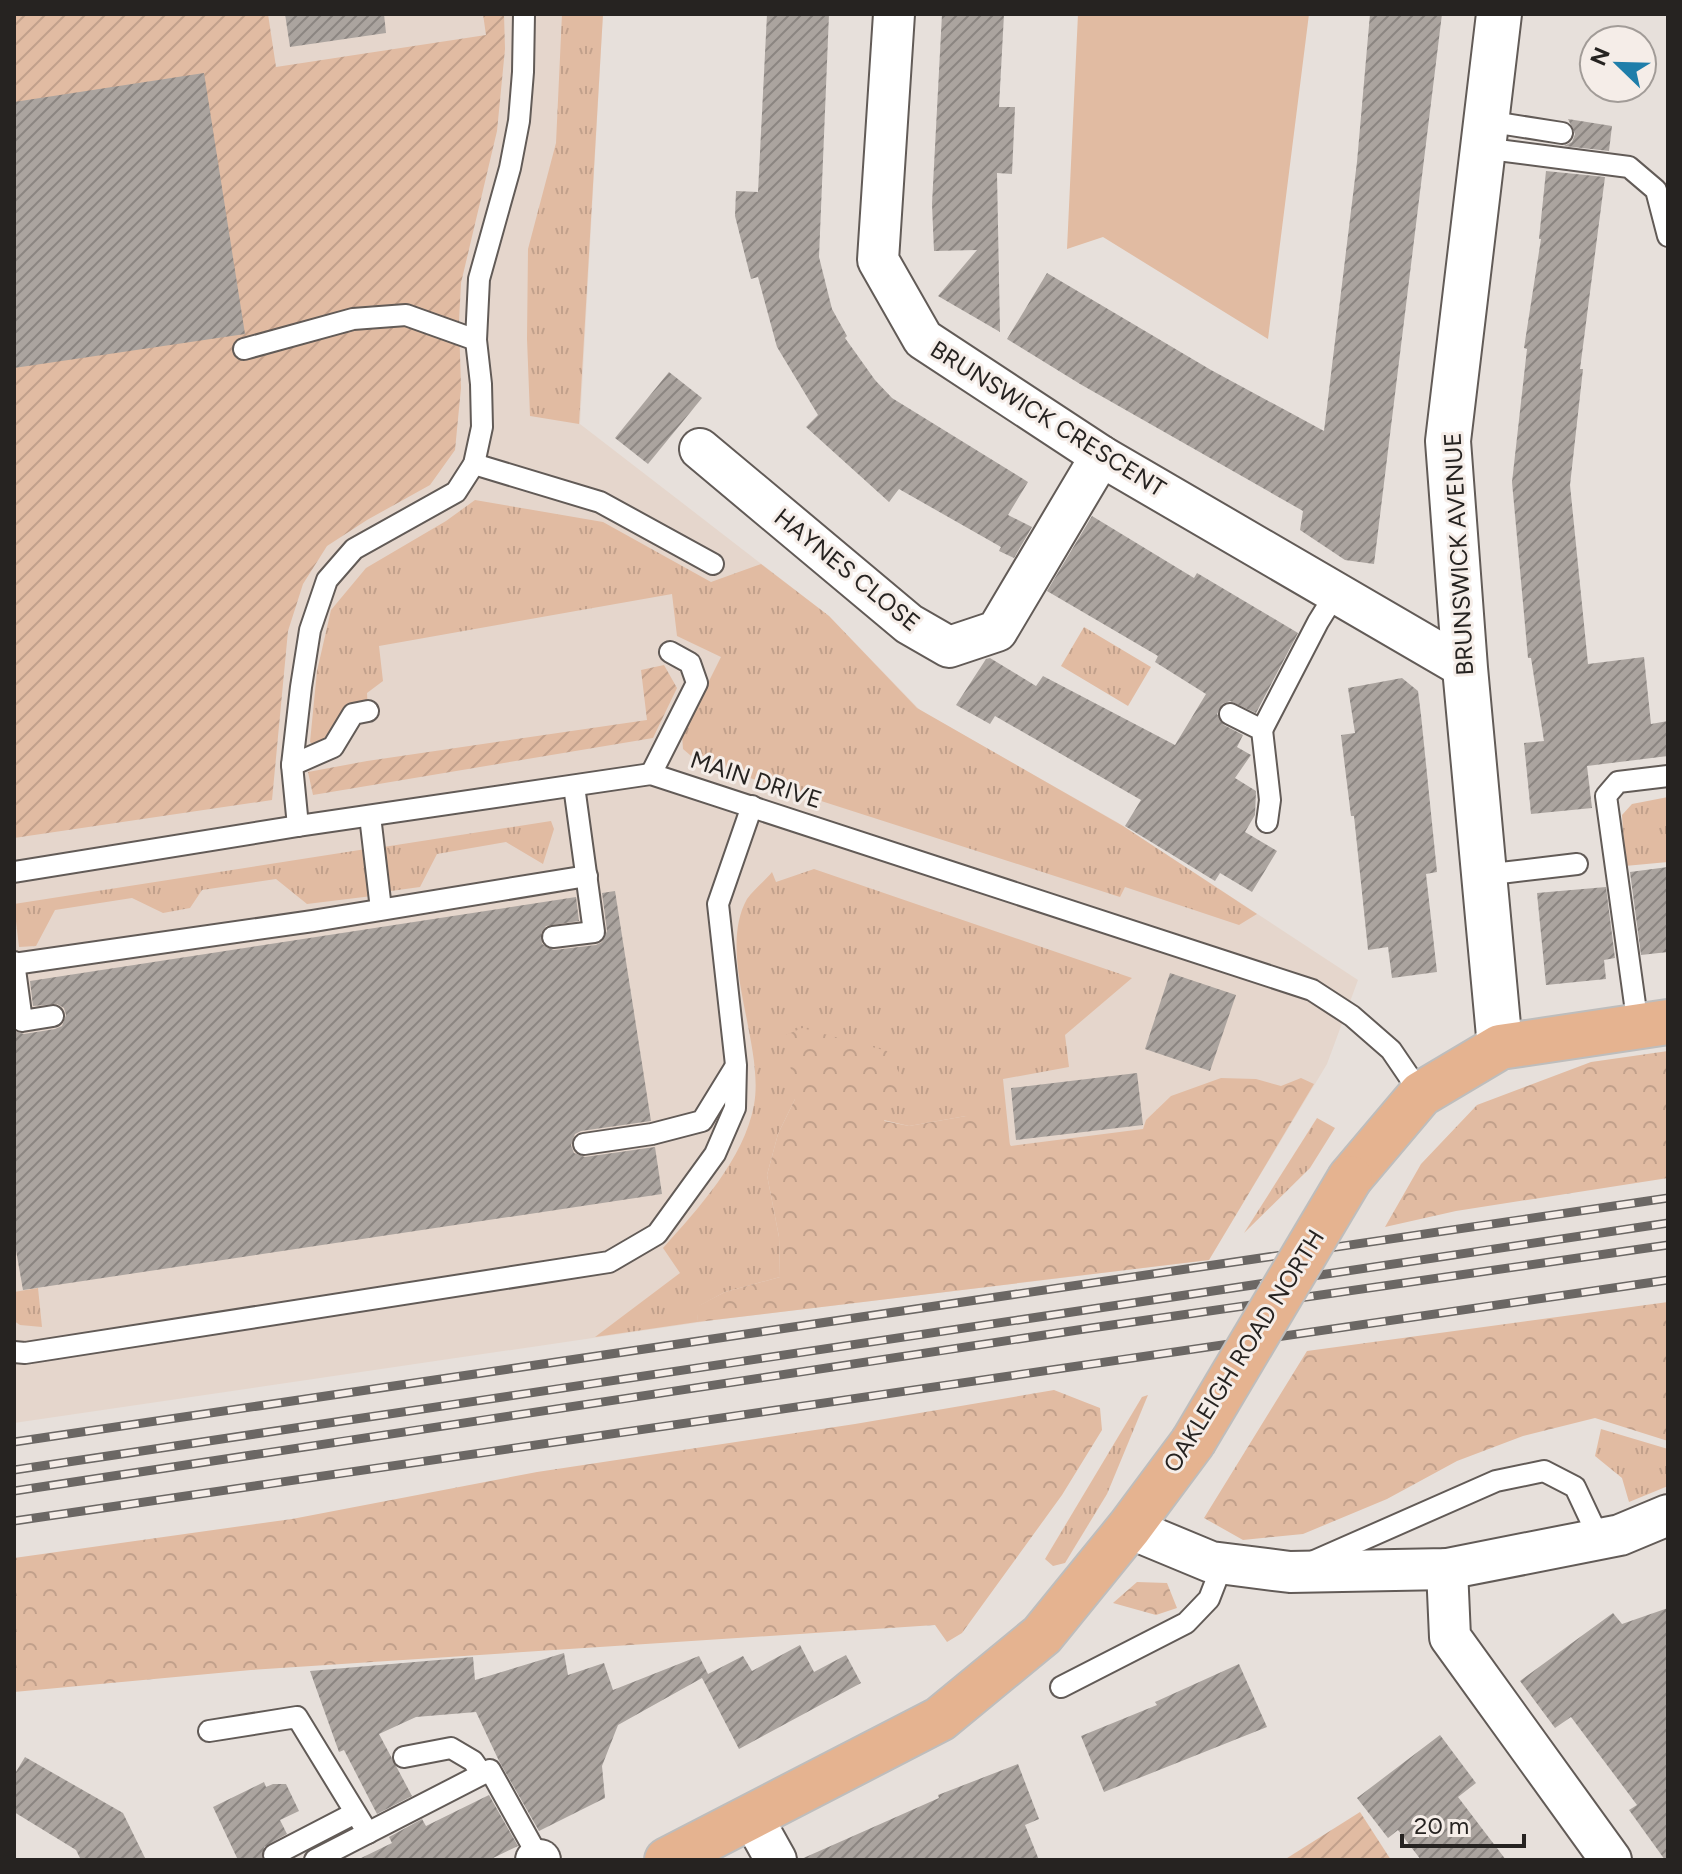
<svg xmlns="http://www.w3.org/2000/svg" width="1682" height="1874" font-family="Figtree,sans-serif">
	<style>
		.built { fill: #e5d6cc }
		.grass { fill: url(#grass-tufts) }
		.forest { fill: url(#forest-crowns) }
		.park { fill: #e1bba2 }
		.garden { fill: url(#garden-furrows) }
		.building { fill: url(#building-hatch) }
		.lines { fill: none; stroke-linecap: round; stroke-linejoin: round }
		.lane-casing { stroke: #625b57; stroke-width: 24 }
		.street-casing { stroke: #625b57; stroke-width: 44 }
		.secondary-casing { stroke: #625b57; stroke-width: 48 }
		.primary-casing { stroke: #bebdbc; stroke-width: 48 }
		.lane { stroke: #fff; stroke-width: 20 }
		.street { stroke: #fff; stroke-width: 40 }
		.secondary { stroke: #fff; stroke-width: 44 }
		.primary { stroke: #e5b390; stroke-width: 44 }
		.rail-casing { stroke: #6b6764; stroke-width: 9 }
		.rail { stroke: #f5ede8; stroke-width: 6; stroke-dasharray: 18; stroke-linecap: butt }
		.primary-bridge-casing { stroke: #bebdbc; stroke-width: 48; stroke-linecap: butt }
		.primary-bridge { stroke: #e5b390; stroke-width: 44 }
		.labels { text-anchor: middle; stroke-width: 6; stroke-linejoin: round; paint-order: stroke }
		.street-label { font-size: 24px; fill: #262321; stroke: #f5ede8 }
	</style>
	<defs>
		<pattern id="grass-tufts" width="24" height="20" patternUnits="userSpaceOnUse" patternTransform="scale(2)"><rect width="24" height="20" fill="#e1bba2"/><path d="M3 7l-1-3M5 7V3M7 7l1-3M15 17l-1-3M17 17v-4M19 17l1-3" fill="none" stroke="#c1a08b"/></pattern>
		<pattern id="forest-crowns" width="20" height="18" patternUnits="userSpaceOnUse" patternTransform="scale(2)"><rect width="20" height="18" fill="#e1bba2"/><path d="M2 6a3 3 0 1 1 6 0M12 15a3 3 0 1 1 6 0" fill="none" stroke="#c1a08b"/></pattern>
		<pattern id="garden-furrows" width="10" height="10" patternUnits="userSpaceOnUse" patternTransform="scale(2)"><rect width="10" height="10" fill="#e1bba2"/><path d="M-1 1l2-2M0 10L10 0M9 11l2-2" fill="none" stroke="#c1a08b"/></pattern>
		<pattern id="building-hatch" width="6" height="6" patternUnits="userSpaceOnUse" patternTransform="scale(2)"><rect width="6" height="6" fill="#aba49f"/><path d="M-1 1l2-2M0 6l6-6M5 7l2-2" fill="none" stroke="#8b8581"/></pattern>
	</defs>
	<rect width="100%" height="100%" fill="#e7e0db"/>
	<!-- built -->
	<polygon class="built" points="14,14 603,14 580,424 829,616 921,711 1117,822 1358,980 1327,1064 1209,1260 715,1320 14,1423"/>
	<!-- grass -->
	<g class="grass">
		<polygon points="562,14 603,14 579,424 530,416 527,339 528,249 556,143"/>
		<polygon points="475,500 603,522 711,582 761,564 829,616 917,708 1123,826 1257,914 1239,925 1125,887 1120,897 697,761 683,749 682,735 721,657 677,636 672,594 379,646 383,681 367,693 368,711 318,749 310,742 317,671 331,610 366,568 446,521"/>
		<polygon points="1084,627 1151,667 1128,706 1061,666"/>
		<polygon points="1668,797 1668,862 1625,866 1622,815 1632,804"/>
		<polygon points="551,821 554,829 543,864 506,842 437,854 420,887 384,892 377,848"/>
		<polygon points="366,849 372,896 307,904 276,879 202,890 190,908 163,913 132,898 55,910 36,946 19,947 14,904"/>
		<path d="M814,869l318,109 -67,57 4,32 -66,12 7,67 -44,-30 -57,10 -114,-27 -17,35 -11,41 12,62 1,40 -55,15 -26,14 -2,16 -102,15 85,-64 -17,-25c35,-39 81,-89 91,-143 11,-60 -38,-151 -7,-206 6,-9 18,-18 25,-27l4,10z"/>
		<polygon points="1317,1118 1335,1128 1310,1168 1244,1233"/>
		<polygon points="38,1288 42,1327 20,1325 14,1321 14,1292"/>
		<polygon points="1148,1395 1107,1494 1065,1563 1053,1566 1045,1559 1142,1397"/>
		<polygon points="1601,1429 1668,1449 1668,1486 1629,1502 1622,1478 1595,1456"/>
	</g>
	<!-- forest -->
	<g class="forest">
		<polygon points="802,1028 887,1051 905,1083 884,1121 909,1126 966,1116 991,1118 1011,1146 1143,1129 1146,1120 1171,1096 1221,1078 1256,1079 1281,1086 1301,1078 1314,1084 1209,1260 697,1322 698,1306 725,1292 780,1277 779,1237 767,1175 778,1134 795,1099 786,1035"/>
		<polygon points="1668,1051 1668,1178 1456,1211 1385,1227 1421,1164 1477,1105 1591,1062"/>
		<polygon points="1668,1302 1668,1441 1595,1418 1523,1436 1457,1461 1387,1499 1303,1534 1243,1540 1204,1518 1307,1351"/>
		<polygon points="1054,1390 1100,1408 1102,1430 1062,1495 962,1633 947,1642 935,1625 251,1670 14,1692 14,1558 292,1519 537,1472 855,1424"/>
		<polygon points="1137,1582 1167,1583 1177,1608 1156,1615 1113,1603"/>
	</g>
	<!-- park -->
	<polygon class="park" points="1078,14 1309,14 1268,339 1103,237 1067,249"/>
	<!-- garden -->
	<g class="garden">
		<polygon points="14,14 268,14 276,67 486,35 483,14 504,14 505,49 497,131 461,283 459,321 461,388 455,450 430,485 367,520 327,546 303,584 288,631 272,800 14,838"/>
		<polygon points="664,665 677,688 653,738 313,795 308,772 367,761 647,720 641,670"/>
		<polygon points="1360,1812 1391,1860 1284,1860"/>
	</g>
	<!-- building -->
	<g class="building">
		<polygon points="285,14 384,14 386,33 290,47"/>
		<polygon points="767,14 829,14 819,257 832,309 847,336 845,338 875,380 892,398 1028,482 1008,515 1032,527 1014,558 999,551 1001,547 899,489 889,502 806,427 818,415 777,347 758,277 751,279 735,216 736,191 758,192"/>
		<polygon points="942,14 1004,14 999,107 1015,107 1012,174 997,173 1000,332 938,296 977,250 934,251 932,204"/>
		<polygon points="1370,14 1442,14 1374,564 1345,560 1300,530 1303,511 1080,384 1007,339 1047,273 1211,370 1324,431 1357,162"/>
		<polygon points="204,73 245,334 14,368 14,102"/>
		<polygon points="1568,119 1612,126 1609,151 1564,146 1572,142 1575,134"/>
		<polygon points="1546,171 1605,177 1580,369 1583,369 1570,485 1588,664 1644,657 1651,724 1668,721 1668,756 1587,766 1592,808 1531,814 1524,743 1544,741 1531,658 1528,658 1512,482 1527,349 1524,348 1541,239 1539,239"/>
		<polygon points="669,372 702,398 648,464 615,438"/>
		<polygon points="1092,516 1194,578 1197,573 1298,633 1256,713 1230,701 1222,704 1217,714 1224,725 1243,735 1237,747 1251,755 1235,778 1256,791 1255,815 1245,832 1277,851 1252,892 1220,873 1215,881 1125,826 1141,800 995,716 990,724 956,705 986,659 990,658 1036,686 1043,676 1175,745 1206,694 1155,662 1158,656 1047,591"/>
		<polygon points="1402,678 1418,691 1421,715 1437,872 1426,874 1437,972 1392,978 1388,947 1368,950 1354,816 1351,816 1341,735 1355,733 1348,688"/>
		<polygon points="1668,867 1668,952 1641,955 1630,872"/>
		<polygon points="1606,887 1615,958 1604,960 1606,979 1546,985 1537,893"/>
		<polygon points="615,891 651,1121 581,1131 575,1134 571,1145 574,1153 585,1157 655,1147 662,1194 23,1290 14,1239 14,1031 24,1034 55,1029 62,1026 66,1015 64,1008 57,1004 33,1006 30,981 576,897 579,921 546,926 541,933 542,944 554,950 596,945 602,942 607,931 602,893"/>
		<polygon points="1170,973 1236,995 1210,1071 1145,1049"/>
		<polygon points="1137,1073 1143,1125 1016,1140 1011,1088"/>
		<polygon points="1668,1608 1668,1860 1665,1860 1629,1810 1637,1805 1571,1717 1555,1728 1520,1681 1613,1613 1622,1624"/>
		<polygon points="800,1645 814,1672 846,1655 861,1683 739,1749 702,1678 618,1725 602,1766 605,1798 539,1831 499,1761 476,1712 416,1717 379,1734 412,1796 377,1814 344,1750 339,1752 310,1671 473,1657 475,1680 564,1653 568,1675 604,1663 613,1690 699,1656 708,1674 743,1656 752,1671"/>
		<polygon points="1239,1664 1267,1727 1104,1792 1081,1736 1157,1705 1155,1702"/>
		<polygon points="1440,1735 1476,1783 1458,1797 1506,1860 1421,1860 1398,1830 1388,1838 1357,1798"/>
		<polygon points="25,1757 123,1813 146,1860 81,1860 76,1850 14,1812 14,1775"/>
		<polygon points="1018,1764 1039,1819 1025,1825 1039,1860 799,1860 939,1798 938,1795"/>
		<polygon points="264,1782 266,1787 273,1784 286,1784 299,1811 280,1820 287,1834 264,1847 262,1860 238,1860 213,1807"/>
		<polygon points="489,1795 518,1846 489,1860 357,1860 392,1843 389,1837 422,1819 426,1826"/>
	</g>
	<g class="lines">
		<defs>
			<g id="lane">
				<polyline points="1486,121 1562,133"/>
				<polyline points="1482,148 1629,167 1656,190 1668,236"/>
				<polyline points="244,349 353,319 406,315 476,340"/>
				<polyline points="474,464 600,502 713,564"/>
				<polyline points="1230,714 1262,730 1270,800 1267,822"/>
				<polyline points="1262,730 1318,622 1336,593"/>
				<polyline points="292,765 333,747 353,714 368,711"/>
				<polyline points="651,774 697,683 690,663 670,652"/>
				<polyline points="370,816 381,909"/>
				<polyline points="298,826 292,765 301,687 310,630 327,580 354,549 456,492 474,464 482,427 481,384 476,340 479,279 510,168 519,121 523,72 524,14"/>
				<polyline points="14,872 298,826 651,774 1312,990 1352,1016 1391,1050 1421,1094"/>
				<polyline points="1484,875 1577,864"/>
				<polyline points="553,937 594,932 574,786"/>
				<polyline points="14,962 22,1021 53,1016"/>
				<polyline points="14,964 313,921 587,876"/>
				<polyline points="1638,1026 1606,796 1618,782 1668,776"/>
				<polyline points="584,1144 652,1134 702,1121 734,1069"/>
				<polyline points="14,1352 25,1353 609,1262 657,1234 715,1154 735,1108 736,1065 718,904 752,806"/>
				<polyline points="1312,1562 1496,1481 1544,1471 1575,1487 1599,1538"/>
				<polyline points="1061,1687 1186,1623 1209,1599 1223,1563"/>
				<polyline points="209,1731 297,1717 368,1833"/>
				<polyline points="404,1757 451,1748 473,1761 482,1774"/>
				<polyline points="274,1855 355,1813"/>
				<polyline points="315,1860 490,1770 539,1858"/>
			</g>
			<g id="street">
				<polyline points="894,14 878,260 923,339 1101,456 1465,668"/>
				<polyline points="700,449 909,624 949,647 997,631 1101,456"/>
				<polyline points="1129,1528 1211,1562 1290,1572 1447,1569 1620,1535 1668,1515"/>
				<polyline points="1447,1569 1450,1637 1611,1860"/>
				<polyline points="752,1817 776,1860"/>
				<polyline points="536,1860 540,1860"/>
			</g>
			<polyline id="secondary" points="1499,14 1448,441 1465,668 1500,1047"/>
			<g id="primary">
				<polyline points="1350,1178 1421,1094 1500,1047 1668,1022"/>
				<polyline points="667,1860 940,1719 1042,1635 1129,1528 1193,1442"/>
			</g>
		</defs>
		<!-- lane casing -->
		<use href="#lane" class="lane-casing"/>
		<!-- street casing -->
		<use href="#street" class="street-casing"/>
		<!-- secondary casing -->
		<use href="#secondary" class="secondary-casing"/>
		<!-- primary casing -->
		<use href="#primary" class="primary-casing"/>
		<!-- lane -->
		<use href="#lane" class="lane"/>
		<!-- street -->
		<use href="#street" class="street"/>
		<!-- secondary -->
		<use href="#secondary" class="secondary"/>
		<!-- primary -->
		<use href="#primary" class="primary"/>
		<defs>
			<g id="rail">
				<polyline points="14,1442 1668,1198"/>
				<polyline points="14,1470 1668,1223"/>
				<polyline points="14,1491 1091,1328 1668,1245"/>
				<polyline points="14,1521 1668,1280"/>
			</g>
		</defs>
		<!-- rail casing -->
		<use href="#rail" class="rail-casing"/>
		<!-- rail -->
		<use href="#rail" class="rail"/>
		<defs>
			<polyline id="primary-bridge" points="1193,1442 1350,1178"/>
		</defs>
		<!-- primary-bridge casing -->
		<use href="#primary-bridge" class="primary-bridge-casing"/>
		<!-- primary-bridge -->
		<use href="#primary-bridge" class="primary-bridge"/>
	</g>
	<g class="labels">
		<!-- street labels -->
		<g class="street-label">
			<text transform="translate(1048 419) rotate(32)" y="8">BRUNSWICK CRESCENT</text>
			<text transform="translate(1459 554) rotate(-93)" y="8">BRUNSWICK AVENUE</text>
			<text transform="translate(847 570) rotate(39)" y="8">HAYNES CLOSE</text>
			<text transform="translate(756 780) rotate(18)" y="8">MAIN DRIVE</text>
			<text transform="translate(1244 1351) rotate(-58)" y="8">OAKLEIGH ROAD NORTH</text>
		</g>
	</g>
	<!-- border -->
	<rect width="1682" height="1874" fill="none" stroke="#262321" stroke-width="32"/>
	<!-- north arrow -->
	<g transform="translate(1618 64) rotate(293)"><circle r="38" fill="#f5ede8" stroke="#a29c98" stroke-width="2"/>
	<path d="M0-6L14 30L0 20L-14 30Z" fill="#1f7eaa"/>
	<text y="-12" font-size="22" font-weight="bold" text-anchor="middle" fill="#262321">N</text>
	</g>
	<!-- scale -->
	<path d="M1402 1834v12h122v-12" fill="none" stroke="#262321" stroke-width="4"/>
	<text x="1414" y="1834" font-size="24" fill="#262321" stroke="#f5ede8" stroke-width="6" paint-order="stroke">20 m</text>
</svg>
